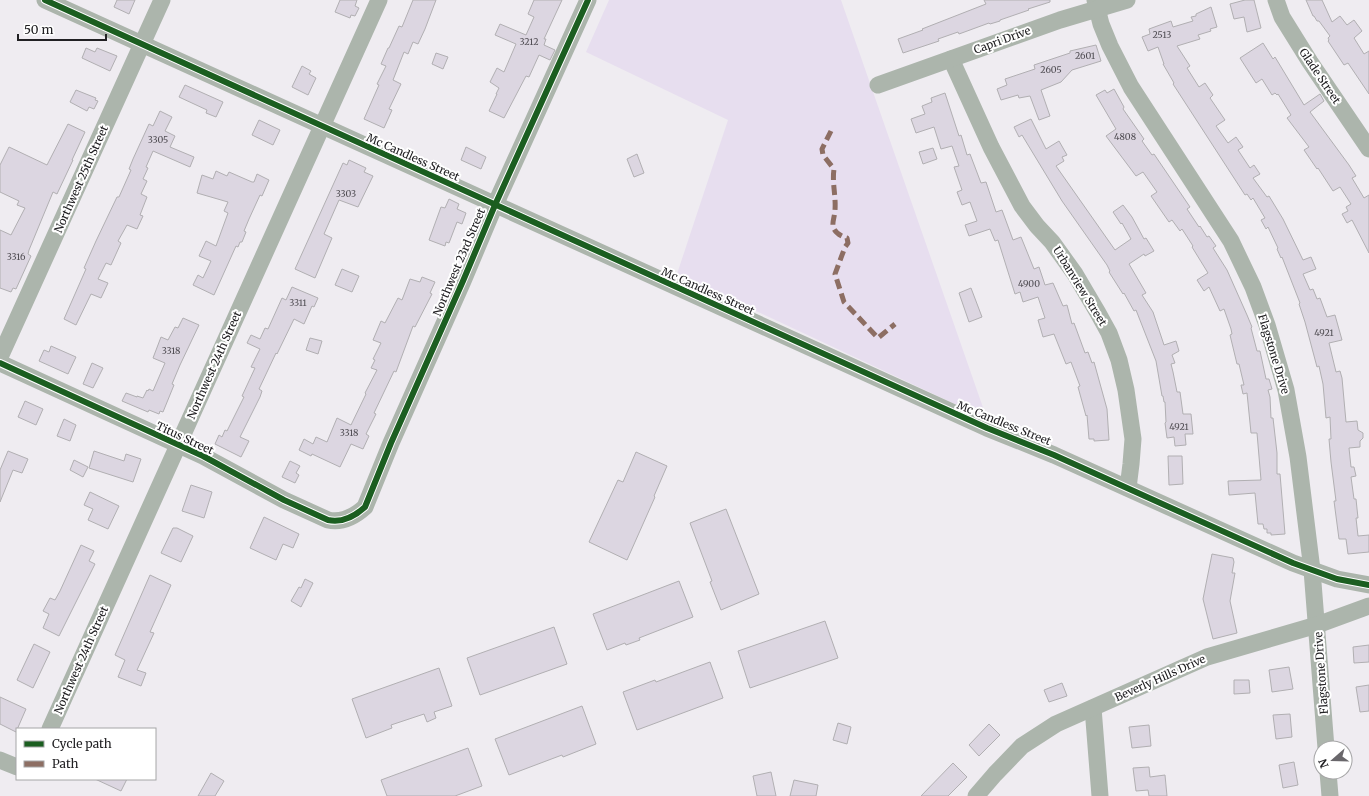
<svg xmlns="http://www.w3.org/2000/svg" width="1369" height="796" font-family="Merriweather,serif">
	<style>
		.green { fill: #e7deef }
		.building { fill: #dcd6e1; stroke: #b1afb2 }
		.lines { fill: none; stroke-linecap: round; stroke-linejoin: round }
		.minor { stroke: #acb5ac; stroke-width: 17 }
		.quiet { stroke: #8d6e63; stroke-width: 5; stroke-dasharray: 10 5; stroke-linecap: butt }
		.cycleway-casing { stroke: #fff; stroke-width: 8 }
		.cycleway { stroke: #1b5e20; stroke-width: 6 }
		.labels { text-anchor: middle; stroke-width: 4; stroke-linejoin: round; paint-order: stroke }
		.number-label { font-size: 9px; fill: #514e54 }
		.street-label { font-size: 11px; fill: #212023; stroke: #fff }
	</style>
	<rect width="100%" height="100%" fill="#efecf1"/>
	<!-- green -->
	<polygon class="green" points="609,0 841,0 987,419 677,274 728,120 586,52"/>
	<!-- building -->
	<g class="building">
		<polygon points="117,0 135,0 129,14 114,7"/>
		<polygon points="340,0 357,0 355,6 359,8 355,16 351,15 350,18 335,12"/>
		<polygon points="413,0 436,0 425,29 418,44 413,42 408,54 404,52 393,80 401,84 389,109 392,110 384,128 364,119 379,85 377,84 386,66 381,64 388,48 389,48 399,26 402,27"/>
		<polygon points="534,0 562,0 544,39 546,39 544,45 555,50 550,60 539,55 529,77 526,76 504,118 489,111 497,94 496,94 499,88 490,82 497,68 504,72 516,44 495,35 500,24 526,35 534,17 528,14"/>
		<polygon points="984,0 1050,0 1050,2 1028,9 1029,10 1000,20 1000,21 990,24 989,23 959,34 958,32 938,39 939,41 903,53 898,39 923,30 922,29 986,4"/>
		<polygon points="1245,0 1254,0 1261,28 1247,32 1244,17 1234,19 1230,4"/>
		<polygon points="1306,0 1322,0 1332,22 1340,16 1347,25 1354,20 1362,31 1354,38 1364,54 1369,51 1369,94 1348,63 1344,65 1328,41 1329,40 1328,38 1330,36 1319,21 1317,21 1314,16 1313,16"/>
		<polygon points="1211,7 1217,27 1210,29 1211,31 1198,35 1200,39 1177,46 1190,66 1187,68 1199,87 1205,83 1213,95 1210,98 1225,120 1216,126 1228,143 1236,137 1243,147 1238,150 1250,168 1254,165 1260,174 1253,178 1267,197 1269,196 1283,219 1303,260 1311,257 1316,269 1303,274 1310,290 1313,289 1317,299 1320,298 1327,317 1335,315 1342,340 1329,343 1336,372 1340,371 1342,378 1346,422 1357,421 1358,430 1363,433 1363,438 1360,441 1360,447 1349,448 1351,467 1354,467 1356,476 1351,477 1354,499 1356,499 1358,518 1356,518 1358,536 1369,535 1369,552 1348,554 1346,539 1339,539 1334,501 1336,501 1331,462 1329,439 1331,439 1330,417 1326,418 1323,384 1319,366 1317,367 1305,322 1299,304 1300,303 1282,257 1281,258 1277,249 1278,248 1268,227 1266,229 1261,220 1265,218 1253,198 1251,200 1247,194 1245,195 1173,84 1174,83 1163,64 1164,64 1158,47 1148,51 1142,37 1150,34 1149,29 1171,21 1173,27 1193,21 1191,17 1196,16 1196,14"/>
		<polygon points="1263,43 1273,59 1275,57 1304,105 1320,94 1324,101 1310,112 1349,165 1356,176 1352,178 1364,198 1369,195 1369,253 1352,220 1347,223 1342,214 1348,211 1346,207 1351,204 1340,187 1333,191 1318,168 1317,169 1304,150 1309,147 1287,118 1291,115 1278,94 1277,95 1275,93 1272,95 1262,79 1256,83 1240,58"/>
		<polygon points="1096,45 1101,61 1072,70 1061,82 1041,90 1050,116 1039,120 1030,96 1019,98 1018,95 1001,100 997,89 1007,85 1005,79 1035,69 1034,65 1070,53 1070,51"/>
		<polygon points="86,48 95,52 97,48 117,56 110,71 82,58"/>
		<polygon points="436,53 448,57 443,69 432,64"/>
		<polygon points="302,66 311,71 309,74 316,78 308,95 292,87"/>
		<polygon points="185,85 223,102 216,117 206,113 207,110 179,97"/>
		<polygon points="1114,89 1124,107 1123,109 1144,139 1142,141 1152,155 1154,154 1190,207 1187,209 1199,227 1200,226 1207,237 1209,236 1216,246 1213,248 1227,270 1247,315 1252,327 1251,328 1257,351 1260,351 1266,379 1269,379 1272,389 1268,390 1270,397 1271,418 1273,418 1277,453 1277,474 1280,474 1285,534 1271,535 1271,533 1267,533 1267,529 1264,529 1263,524 1258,524 1255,493 1229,495 1228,481 1261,480 1257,433 1251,433 1247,393 1243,394 1241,385 1244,385 1239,364 1237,364 1230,335 1232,334 1231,329 1224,309 1220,311 1209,287 1204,291 1197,280 1208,273 1192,247 1193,246 1182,229 1180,231 1172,220 1169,222 1151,196 1157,192 1143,172 1136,176 1106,136 1116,129 1096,95 1105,90 1107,93"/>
		<polygon points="76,90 96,98 95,100 98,101 94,109 89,107 87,111 70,102"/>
		<polygon points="945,93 959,136 961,135 967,155 970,154 981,183 986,182 996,212 1002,210 1013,240 1021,237 1034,269 1039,267 1045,285 1053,283 1063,306 1067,305 1072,324 1074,323 1085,353 1088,352 1092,363 1094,362 1107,409 1109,440 1094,441 1094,439 1089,439 1087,415 1086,416 1078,387 1080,386 1071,362 1066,364 1054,334 1043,337 1038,320 1045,318 1038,297 1023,302 1020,292 1015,294 998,240 995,241 990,229 969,236 965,225 977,221 970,202 962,205 957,192 962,190 954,167 959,166 952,146 941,149 934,127 916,133 911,119 925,114 922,106 932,102 931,98"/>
		<polygon points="160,111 172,117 165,131 175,136 170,147 194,157 190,167 153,151 146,167 148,168 143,179 147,181 141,194 147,197 140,215 143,216 137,229 127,225 118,241 121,243 111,265 106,263 98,279 108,283 101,298 91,294 76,325 64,319 86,269 84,268 96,241 117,197 119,197 131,170 129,169 133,159 149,124 153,126"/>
		<polygon points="1031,119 1046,149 1059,141 1067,155 1062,157 1064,161 1056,166 1115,250 1131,239 1122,223 1121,224 1113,212 1123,205 1132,217 1144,239 1146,238 1154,251 1145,256 1144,254 1129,264 1146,293 1142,295 1153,312 1164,345 1176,341 1179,351 1172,355 1175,363 1171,364 1173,372 1177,392 1180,392 1183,414 1191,414 1193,434 1185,434 1186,445 1175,446 1174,437 1167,438 1165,423 1166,422 1165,402 1164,402 1163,396 1162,396 1156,361 1136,310 1134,311 1124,293 1123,294 1109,272 1110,271 1107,265 1062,201 1025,140 1022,135 1019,137 1014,127"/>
		<polygon points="259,120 280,130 273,145 252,135"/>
		<polygon points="68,124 85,132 72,160 73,160 57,194 53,192 29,250 28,254 31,256 16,289 13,288 11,292 0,288 0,230 11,235 25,208 17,205 19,201 0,192 0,165 9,147 47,165"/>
		<polygon points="466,147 486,157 481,169 461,160"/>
		<polygon points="933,148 937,159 923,164 919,152"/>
		<polygon points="637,154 644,173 634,177 627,159"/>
		<polygon points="349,160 366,168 364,172 373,176 358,207 339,200 324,234 332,238 315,278 295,269 343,163 347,165"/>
		<polygon points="216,171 227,176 229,172 252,182 254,182 257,174 269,180 262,196 260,195 249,219 244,231 246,232 242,242 240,242 238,247 236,246 214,295 193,285 198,275 203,278 211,261 199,256 206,241 216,246 228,213 224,211 228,202 197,193 202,175 213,179"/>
		<polygon points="449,199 459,204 457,209 466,213 462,224 457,222 449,243 446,242 445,246 429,240 441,207 445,208"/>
		<polygon points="342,269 359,276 352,292 335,285"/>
		<polygon points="422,277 435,282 430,293 432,294 415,327 413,326 396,372 394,371 374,413 376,414 366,434 369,436 363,449 351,444 340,467 312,454 311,456 299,450 304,439 313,444 316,437 327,442 337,418 351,425 366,394 365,393 377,370 371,368 375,360 373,359 381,343 373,340 381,321 385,323 398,298 402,300 410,279 420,282"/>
		<polygon points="292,287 318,298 314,307 312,306 304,324 294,319 277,354 276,353 259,389 262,391 260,397 240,437 249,441 241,457 215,444 219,435 222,437 225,430 227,431 244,397 242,396 255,368 251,367 260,349 247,343 251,335 260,339 265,328 268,329 282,298 286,300"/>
		<polygon points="971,288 982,317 969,322 959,293"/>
		<polygon points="183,318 199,325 180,365 172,384 174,385 163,412 160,411 159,414 149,410 148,412 122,401 126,393 137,397 137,396 143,398 147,390 148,391 149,389 153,391 165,363 153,358 161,337 168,340 175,327 178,328"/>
		<polygon points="310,338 322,341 318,354 306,350"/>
		<polygon points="51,346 76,357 68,374 39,361 44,350 49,352"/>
		<polygon points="92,363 103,368 93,388 83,384"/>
		<polygon points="25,401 43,409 36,425 18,417"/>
		<polygon points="64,419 76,425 70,441 57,436"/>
		<polygon points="8,451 28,459 22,473 13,470 0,502 0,470"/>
		<polygon points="94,451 124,461 126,454 141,459 133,482 89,468"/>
		<polygon points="636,452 667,466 654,496 655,497 627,560 589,542 618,480 623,482"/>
		<polygon points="1168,456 1182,456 1183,484 1169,485"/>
		<polygon points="74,460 88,467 83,477 70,470"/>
		<polygon points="290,461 300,466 296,473 299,475 295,483 282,477"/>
		<polygon points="191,485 212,492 204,518 182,511"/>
		<polygon points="90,492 119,506 108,529 88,520 93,509 84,505"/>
		<polygon points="726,509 759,594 721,610 710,582 712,581 690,523"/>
		<polygon points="264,517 299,534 293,548 283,544 276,560 250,548"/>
		<polygon points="173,528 177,528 193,536 181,562 161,553"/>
		<polygon points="81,545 94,551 89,561 95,564 59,636 43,628 49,614 43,611 50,598 55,600 60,591"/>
		<polygon points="1212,554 1233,558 1234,562 1232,573 1235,573 1230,601 1237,633 1213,639 1203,599"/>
		<polygon points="150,575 171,585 150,632 154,633 137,670 146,673 141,686 118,677 125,660 115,655"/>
		<polygon points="305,579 313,583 301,607 291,601 299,587 301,588"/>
		<polygon points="679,581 693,617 639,638 640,640 626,645 625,643 607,650 593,614"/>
		<polygon points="825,621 838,658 750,688 738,651"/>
		<polygon points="554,627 567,664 480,695 467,658"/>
		<polygon points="34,644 50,652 33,688 17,680"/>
		<polygon points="1369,645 1369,662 1354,663 1353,647"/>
		<polygon points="710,662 723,698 637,730 623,692 655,680 656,682"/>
		<polygon points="1289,667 1293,689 1272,692 1269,670"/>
		<polygon points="439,668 452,706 434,712 436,718 427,722 424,714 391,725 392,728 366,738 352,699"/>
		<polygon points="1234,680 1249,680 1250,693 1234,694"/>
		<polygon points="1062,683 1067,696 1049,702 1044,690"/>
		<polygon points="1369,685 1369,711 1360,712 1356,687"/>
		<polygon points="0,697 26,709 16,732 0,724"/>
		<polygon points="582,706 596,744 563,757 562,755 509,775 495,739"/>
		<polygon points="1290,714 1292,737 1276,739 1273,715"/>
		<polygon points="838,723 851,727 847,744 833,740"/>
		<polygon points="989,724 1000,735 979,756 969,745"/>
		<polygon points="1149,725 1151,746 1132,748 1129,727"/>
		<polygon points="468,748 482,786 455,796 387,796 381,780"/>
		<polygon points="1294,762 1298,785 1283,788 1279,765"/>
		<polygon points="953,763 967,777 948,796 921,796"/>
		<polygon points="1149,767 1150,777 1165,775 1167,796 1149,796 1148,790 1136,791 1133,768"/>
		<polygon points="771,772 776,796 757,796 753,776"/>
		<polygon points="211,773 224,781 215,796 198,796"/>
		<polygon points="95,779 127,779 121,791"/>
		<polygon points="794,780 818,785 816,796 790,796"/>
	</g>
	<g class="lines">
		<!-- minor -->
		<g class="minor">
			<polyline points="45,0 987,428 1054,455 1293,563 1337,579 1369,585"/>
			<polyline points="1095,0 1101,24 1110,46 1131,87 1231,241 1253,287 1267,325 1286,390 1298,457 1312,570 1326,748"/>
			<polyline points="1276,0 1282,17 1310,62 1369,149"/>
			<polyline points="951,59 991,147 1022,206 1037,226 1052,242 1075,274 1098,313 1109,333 1119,360 1126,390 1133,439 1131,464 1128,488"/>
			<polyline points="878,85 1060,20 1127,0"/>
			<polyline points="0,357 162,0"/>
			<path d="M0,363l203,93 81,44 44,20c14,3 26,-3 37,-13l26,-64 72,-162 32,-76 93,-205"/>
			<polyline points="1093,708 1100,796"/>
			<polyline points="50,729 379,0"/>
			<polyline points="0,760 17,767"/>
			<polyline points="1328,772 1330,796"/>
			<polyline points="976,796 995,774 1022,746 1056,724 1207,657 1317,625 1369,606"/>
		</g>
		<!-- quiet -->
		<path class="quiet" d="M831,131l-9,18 1,6 11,14c-2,14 2,27 1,41 0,6 -4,14 -1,19 2,4 8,8 13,9l1,5 -3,4 -10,27 9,28 34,36 17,-14"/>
		<defs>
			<g id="cycleway">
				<polyline points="45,0 987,428 1054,455 1293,563 1337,579 1369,585"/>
				<path d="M0,363l203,93 81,44 44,20c14,3 26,-3 37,-13l26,-64 72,-162 32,-76 93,-205"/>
			</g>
		</defs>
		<!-- cycleway casing -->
		<use href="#cycleway" class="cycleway-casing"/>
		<!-- cycleway -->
		<use href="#cycleway" class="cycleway"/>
	</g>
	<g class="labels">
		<!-- number labels -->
		<g class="number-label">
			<text x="1162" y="38">2513</text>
			<text x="529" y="45">3212</text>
			<text x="1085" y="59">2601</text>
			<text x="1051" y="73">2605</text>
			<text x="1125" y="140">4808</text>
			<text x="158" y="143">3305</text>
			<text x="346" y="197">3303</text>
			<text x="16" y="260">3316</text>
			<text x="1029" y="287">4900</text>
			<text x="298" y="306">3311</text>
			<text x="1324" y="336">4921</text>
			<text x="171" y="354">3318</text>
			<text x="1179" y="430">4921</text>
			<text x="349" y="436">3318</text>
		</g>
		<!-- street labels -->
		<g class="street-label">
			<text transform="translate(1002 40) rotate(-20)" y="4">Capri Drive</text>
			<text transform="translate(1320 76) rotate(56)" y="4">Glade Street</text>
			<text transform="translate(413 157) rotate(24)" y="4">Mc Candless Street</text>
			<text transform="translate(81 179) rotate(-66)" y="4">Northwest 25th Street</text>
			<text transform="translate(459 262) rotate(-67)" y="4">Northwest 23rd Street</text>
			<text transform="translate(1080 286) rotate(58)" y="4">Urbanview Street</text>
			<text transform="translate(708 291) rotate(24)" y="4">Mc Candless Street</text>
			<text transform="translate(1274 354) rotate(73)" y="4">Flagstone Drive</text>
			<text transform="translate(214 365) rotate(-66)" y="4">Northwest 24th Street</text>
			<text transform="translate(1004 423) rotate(22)" y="4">Mc Candless Street</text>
			<text transform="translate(185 438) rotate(25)" y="4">Titus Street</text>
			<text transform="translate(81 660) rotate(-66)" y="4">Northwest 24th Street</text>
			<text transform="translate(1321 673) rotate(-94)" y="4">Flagstone Drive</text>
			<text transform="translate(1160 678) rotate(-24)" y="4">Beverly Hills Drive</text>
		</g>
	</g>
	<!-- legend -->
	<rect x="16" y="728" width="140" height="52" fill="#ffffff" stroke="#a6a6a7"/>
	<rect x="24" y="741" width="20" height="6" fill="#1b5e20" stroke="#a6a6a7"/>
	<text x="52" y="748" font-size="12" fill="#212023">Cycle path</text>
	<rect x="24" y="761" width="20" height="6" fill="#8d6e63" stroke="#a6a6a7"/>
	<text x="52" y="768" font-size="12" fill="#212023">Path</text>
	<!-- north arrow -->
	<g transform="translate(1333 760) rotate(250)"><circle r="19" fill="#ffffff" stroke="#a6a6a7"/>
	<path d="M0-3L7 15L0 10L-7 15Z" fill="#69676b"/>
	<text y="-6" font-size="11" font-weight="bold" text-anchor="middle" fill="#212023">N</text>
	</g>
	<!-- scale -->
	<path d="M18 34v6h88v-6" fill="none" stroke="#212023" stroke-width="2"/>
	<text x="24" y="34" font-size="12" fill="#212023" stroke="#ffffff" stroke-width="3" paint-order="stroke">50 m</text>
</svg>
